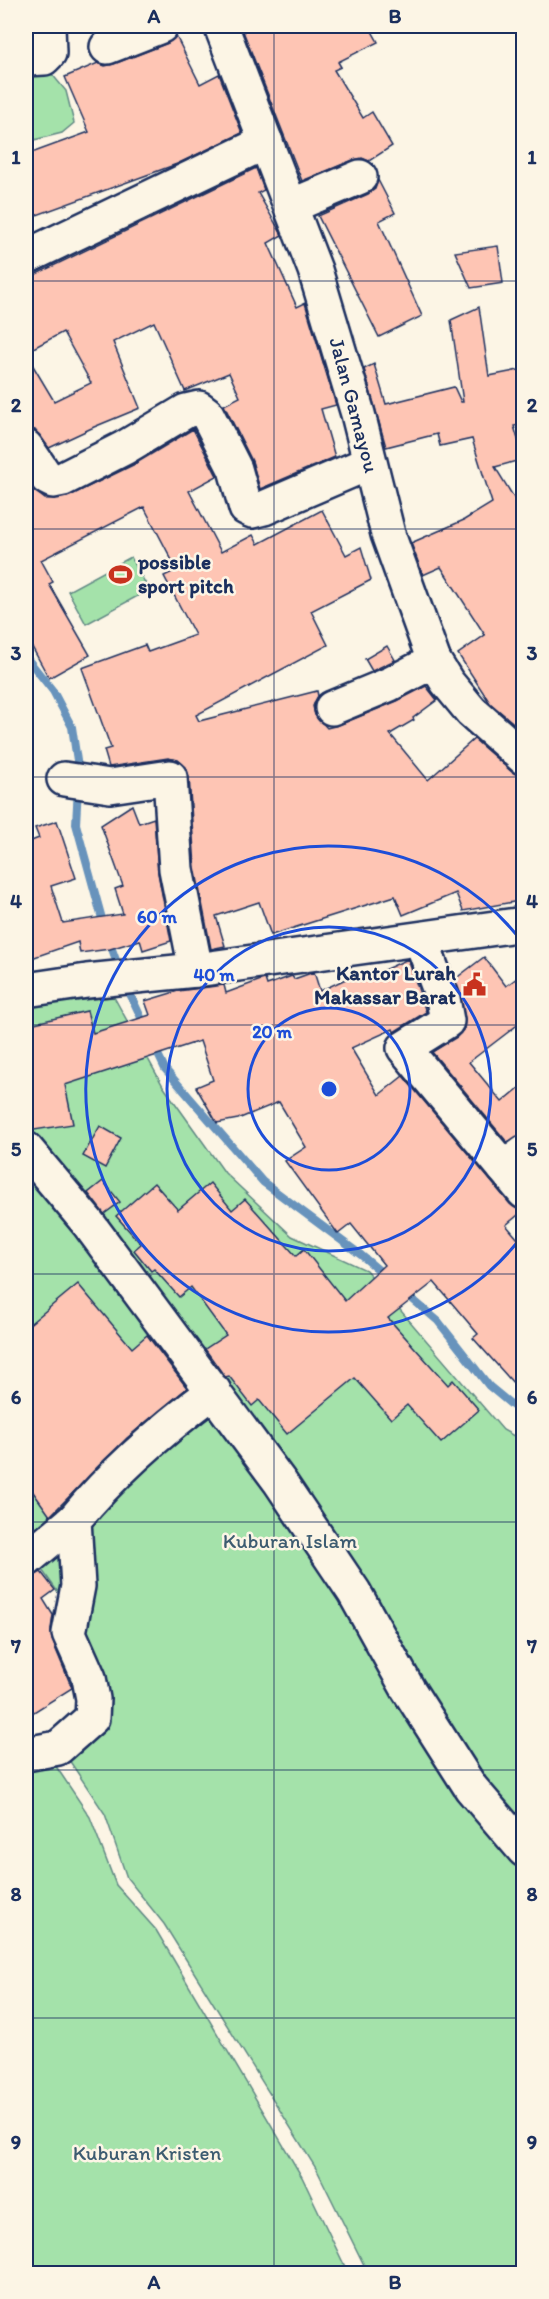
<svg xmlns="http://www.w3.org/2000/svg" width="549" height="2299" font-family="Itim,sans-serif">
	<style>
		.green { fill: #a4e2aa; stroke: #608884; stroke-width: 1.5 }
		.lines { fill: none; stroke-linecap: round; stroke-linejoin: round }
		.stream { stroke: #6793bc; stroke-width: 8 }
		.building { fill: #fec5b4; stroke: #1b2f5e; stroke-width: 1.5 }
		.minor-casing { stroke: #1b2f5e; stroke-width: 38 }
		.minor { stroke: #fcf5e5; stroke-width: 33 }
		.grid { fill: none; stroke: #1b2f5e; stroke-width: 1.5; stroke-opacity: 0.55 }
		.ring { fill: none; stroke: #1d4ed8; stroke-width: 3 }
		.labels { text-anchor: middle; stroke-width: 5; stroke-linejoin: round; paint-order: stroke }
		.street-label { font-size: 21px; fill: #1b2f5e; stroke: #fcf5e5 }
		.poi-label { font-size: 21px; font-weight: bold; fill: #1b2f5e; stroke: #fcf5e5; text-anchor: start }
		.park-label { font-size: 21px; fill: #3d5c71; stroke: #fcf5e5 }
		.centre { fill: #1d4ed8; stroke: #fcf5e5; stroke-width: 3 }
		.ring-label { font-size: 18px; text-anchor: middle; font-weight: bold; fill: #1d4ed8; stroke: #fcf5e5; stroke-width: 5; stroke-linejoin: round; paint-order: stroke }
		.neatline { fill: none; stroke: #1b2f5e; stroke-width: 2 }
		.grid-label { font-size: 20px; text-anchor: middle; font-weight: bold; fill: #1b2f5e }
	</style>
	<rect width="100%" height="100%" fill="#fcf5e5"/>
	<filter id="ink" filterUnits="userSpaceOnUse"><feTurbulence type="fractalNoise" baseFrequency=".0167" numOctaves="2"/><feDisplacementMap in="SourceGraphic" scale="12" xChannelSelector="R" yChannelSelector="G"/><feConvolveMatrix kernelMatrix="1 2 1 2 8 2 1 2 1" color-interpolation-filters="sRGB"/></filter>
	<g filter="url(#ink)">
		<!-- green -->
		<g class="green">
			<polygon points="32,50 66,91 74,123 62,133 26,142 26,51"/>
			<polygon points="131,557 149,590 86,624 68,591"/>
			<polygon points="114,997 163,1086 225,1173 292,1236 366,1270 503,1430 523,1441 523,2273 368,2273 317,2170 164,1924 127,1878 105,1814 65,1754 95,1724 65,1602 35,1560 26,1551 26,1006"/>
			<polygon points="51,1759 90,1817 116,1885 156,1930 302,2177 348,2273 26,2273 26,1767"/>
		</g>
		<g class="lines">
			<!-- stream -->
			<g class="stream">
				<polyline points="26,657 53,691 72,727 79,774"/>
				<polyline points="78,787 76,824 104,926"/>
				<polyline points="108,938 120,971"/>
				<polyline points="125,983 145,1026"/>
				<polyline points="154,1046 165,1069 263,1182 361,1255 387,1277"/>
				<polyline points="404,1292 438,1321 489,1386 524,1415"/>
			</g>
		</g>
		<!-- building -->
		<g class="building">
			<polygon points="241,26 369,26 378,42 338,62 341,67 334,70 363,118 372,112 392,146 369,161 362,158 353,160 302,181"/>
			<polygon points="176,36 200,84 219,74 242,133 177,164 26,219 26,155 89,132 65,77 98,63 105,66 114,64 168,43"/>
			<polygon points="256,168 264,190 258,193 282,235 268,243 297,307 305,303 336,405 321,409 335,457 260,489 252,461 224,405 240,397 229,373 185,391 154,322 113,342 140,408 94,427 49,448 35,430 26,428 26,354 54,401 91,383 63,332 26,352 26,279"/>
			<polygon points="378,180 395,213 379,221 422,316 379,337 318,216 368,194 375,189"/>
			<polygon points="498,246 503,283 471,288 455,252"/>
			<polygon points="479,307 489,376 524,369 524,424 514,426 524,459 495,467 524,514 524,732 490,703 458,654 485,635 441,567 423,575 411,543 464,520 492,503 472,439 440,446 437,434 386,447 364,369 374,364 386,404 454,387 461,402 463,402 451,320"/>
			<polygon points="193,429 217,476 189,491 221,552 253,535 258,544 322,510 346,555 361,547 371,580 311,611 328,645 196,715 199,721 317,691 318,696 313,706 315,715 327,728 339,725 397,701 426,686 437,700 413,718 414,720 390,734 428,780 474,739 512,772 524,776 524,900 463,911 456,893 403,915 395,896 271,935 259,902 216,916 225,946 211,949 195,867 189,776 186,767 178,760 168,758 109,767 104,750 111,748 82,668 145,645 148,652 195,635 164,576 177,570 144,507 41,560 53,582 49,584 90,655 49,678 26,636 26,480 32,489 45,499 67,497 133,465"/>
			<polygon points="387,646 395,660 372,671 365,659"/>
			<polygon points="132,805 139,823 154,818 158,873 171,941 143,950 140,940 110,949 80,953 78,942 26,960 26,843 39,838 35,828 57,821 76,878 51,886 63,923 123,914 115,889 123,886 101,825"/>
			<polygon points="484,957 506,986 524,973 524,1020 469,1062 502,1102 524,1084 524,1135 507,1142 432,1052 457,1037 464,1029 465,1018 455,979"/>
			<polygon points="408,959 426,1012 394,1032 393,1029 351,1048 379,1095 403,1076 510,1204 517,1209 524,1210 506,1225 524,1246 524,1395 473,1338 478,1334 434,1282 388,1318 448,1385 453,1380 479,1410 441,1443 407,1405 391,1419 355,1378 287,1434 259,1400 252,1406 229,1376 225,1377 205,1349 226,1335 191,1287 179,1297 154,1269 151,1271 134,1250 141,1244 116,1216 154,1183 178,1210 210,1183 232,1210 245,1199 296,1256 304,1249 345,1301 384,1265 351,1224 338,1234 285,1161 306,1147 279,1102 238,1119 217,1123 196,1087 213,1080 200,1041 65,1085 73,1124 28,1131 26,1118 26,1025 87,1011 93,1033 150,1015 145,1001 178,991 224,985 226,993 261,980 265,979 267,985 292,976 294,979 314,972 320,991 363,971 366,978"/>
			<polygon points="100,1126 121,1138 105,1168 83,1156"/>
			<polygon points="103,1181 120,1202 104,1214 88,1193"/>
			<polygon points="78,1284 132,1348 147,1335 187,1388 127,1438 50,1516 26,1482 26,1327"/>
			<polygon points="41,1572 55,1590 43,1599 53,1615 51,1629 52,1640 72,1688 26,1717 26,1578 30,1578"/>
		</g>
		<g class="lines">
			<defs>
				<g id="minor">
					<polyline points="221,26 315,270 358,414 388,534 434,661 447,682 471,711 524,758"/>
					<polyline points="107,47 161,26"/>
					<polyline points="26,59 44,58 49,53 48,26"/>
					<polyline points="291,206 360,177"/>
					<polyline points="26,257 266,142"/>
					<polyline points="26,447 47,478 53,481 63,479 124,448 186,411 199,408 207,414 235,469 246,508 252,511 264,508 369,463"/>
					<polyline points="332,708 390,684 434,661"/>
					<polyline points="64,779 110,786 170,777 176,869 196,970"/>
					<polyline points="421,940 443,999 447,1021 404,1048 504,1168 524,1153"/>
					<polyline points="26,990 87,981 196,970 524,924"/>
					<polyline points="26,1149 88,1223 280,1482 354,1592 408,1689 471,1788 524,1850"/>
					<polyline points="504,1168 524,1192"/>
					<polyline points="26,1560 74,1520"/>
					<path d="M26,1754l32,-6 34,-30 1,-19 -4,-21 -20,-45 9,-47 -4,-66c40,-49 89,-91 140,-129"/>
				</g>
			</defs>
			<!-- minor casing -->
			<use href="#minor" class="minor-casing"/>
			<!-- minor -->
			<use href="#minor" class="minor"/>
		</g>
	</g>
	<!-- grid -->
	<path class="grid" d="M274,26v2248M26,281h498M26,529h498M26,777h498M26,1025h498M26,1274h498M26,1522h498M26,1770h498M26,2018h498"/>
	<!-- distance rings -->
	<g class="ring">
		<circle cx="329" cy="1089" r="81"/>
		<circle cx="329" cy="1089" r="162"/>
		<path d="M523 1235A243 243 0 1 1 523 943"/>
	</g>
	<!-- icons -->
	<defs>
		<symbol id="stadium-bare" viewBox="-9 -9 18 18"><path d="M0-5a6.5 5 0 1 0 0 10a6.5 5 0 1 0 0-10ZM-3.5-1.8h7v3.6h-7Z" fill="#c8321e" stroke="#fcf5e5" stroke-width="2.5" paint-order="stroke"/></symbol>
		<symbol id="civic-bare" viewBox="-9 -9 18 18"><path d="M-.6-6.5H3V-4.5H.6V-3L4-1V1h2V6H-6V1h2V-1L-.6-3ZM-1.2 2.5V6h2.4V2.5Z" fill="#c8321e" stroke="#fcf5e5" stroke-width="2.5" paint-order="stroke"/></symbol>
	</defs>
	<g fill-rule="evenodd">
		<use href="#stadium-bare" x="104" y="558" width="33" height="33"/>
		<use href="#civic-bare" x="458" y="968" width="33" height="33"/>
	</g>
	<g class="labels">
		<!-- street labels -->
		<g class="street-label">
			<text transform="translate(354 405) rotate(75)" y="7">Jalan Gamayou</text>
		</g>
		<!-- poi labels -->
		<g class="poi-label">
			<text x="138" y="569">possible<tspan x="138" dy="24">sport pitch</tspan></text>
			<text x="456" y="980" text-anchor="end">Kantor Lurah<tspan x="456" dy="24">Makassar Barat</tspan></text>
		</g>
		<!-- park labels -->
		<g class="park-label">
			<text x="290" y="1548">Kuburan Islam</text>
			<text x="147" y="2160">Kuburan Kristen</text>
		</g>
	</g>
	<circle cx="329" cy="1089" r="9" class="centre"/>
	<g class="ring-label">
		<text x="157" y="923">60 m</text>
		<text x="214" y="981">40 m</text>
		<text x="272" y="1038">20 m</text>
	</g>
	<!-- margin -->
	<rect width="549" height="2299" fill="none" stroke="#fcf5e5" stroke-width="66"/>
	<rect x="33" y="33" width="483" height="2233" class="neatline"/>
	<g class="grid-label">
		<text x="154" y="23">A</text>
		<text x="395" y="23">B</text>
		<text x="16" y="164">1</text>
		<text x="532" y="164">1</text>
		<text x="16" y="412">2</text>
		<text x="532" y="412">2</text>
		<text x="16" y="660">3</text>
		<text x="532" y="660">3</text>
		<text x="16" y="908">4</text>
		<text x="532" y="908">4</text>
		<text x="16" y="1156">5</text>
		<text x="532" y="1156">5</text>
		<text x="16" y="1404">6</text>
		<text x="532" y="1404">6</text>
		<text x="16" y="1653">7</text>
		<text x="532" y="1653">7</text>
		<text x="16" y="1901">8</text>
		<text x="532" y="1901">8</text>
		<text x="16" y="2149">9</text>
		<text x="532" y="2149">9</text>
		<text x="154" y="2289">A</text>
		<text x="395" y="2289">B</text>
	</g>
</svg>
